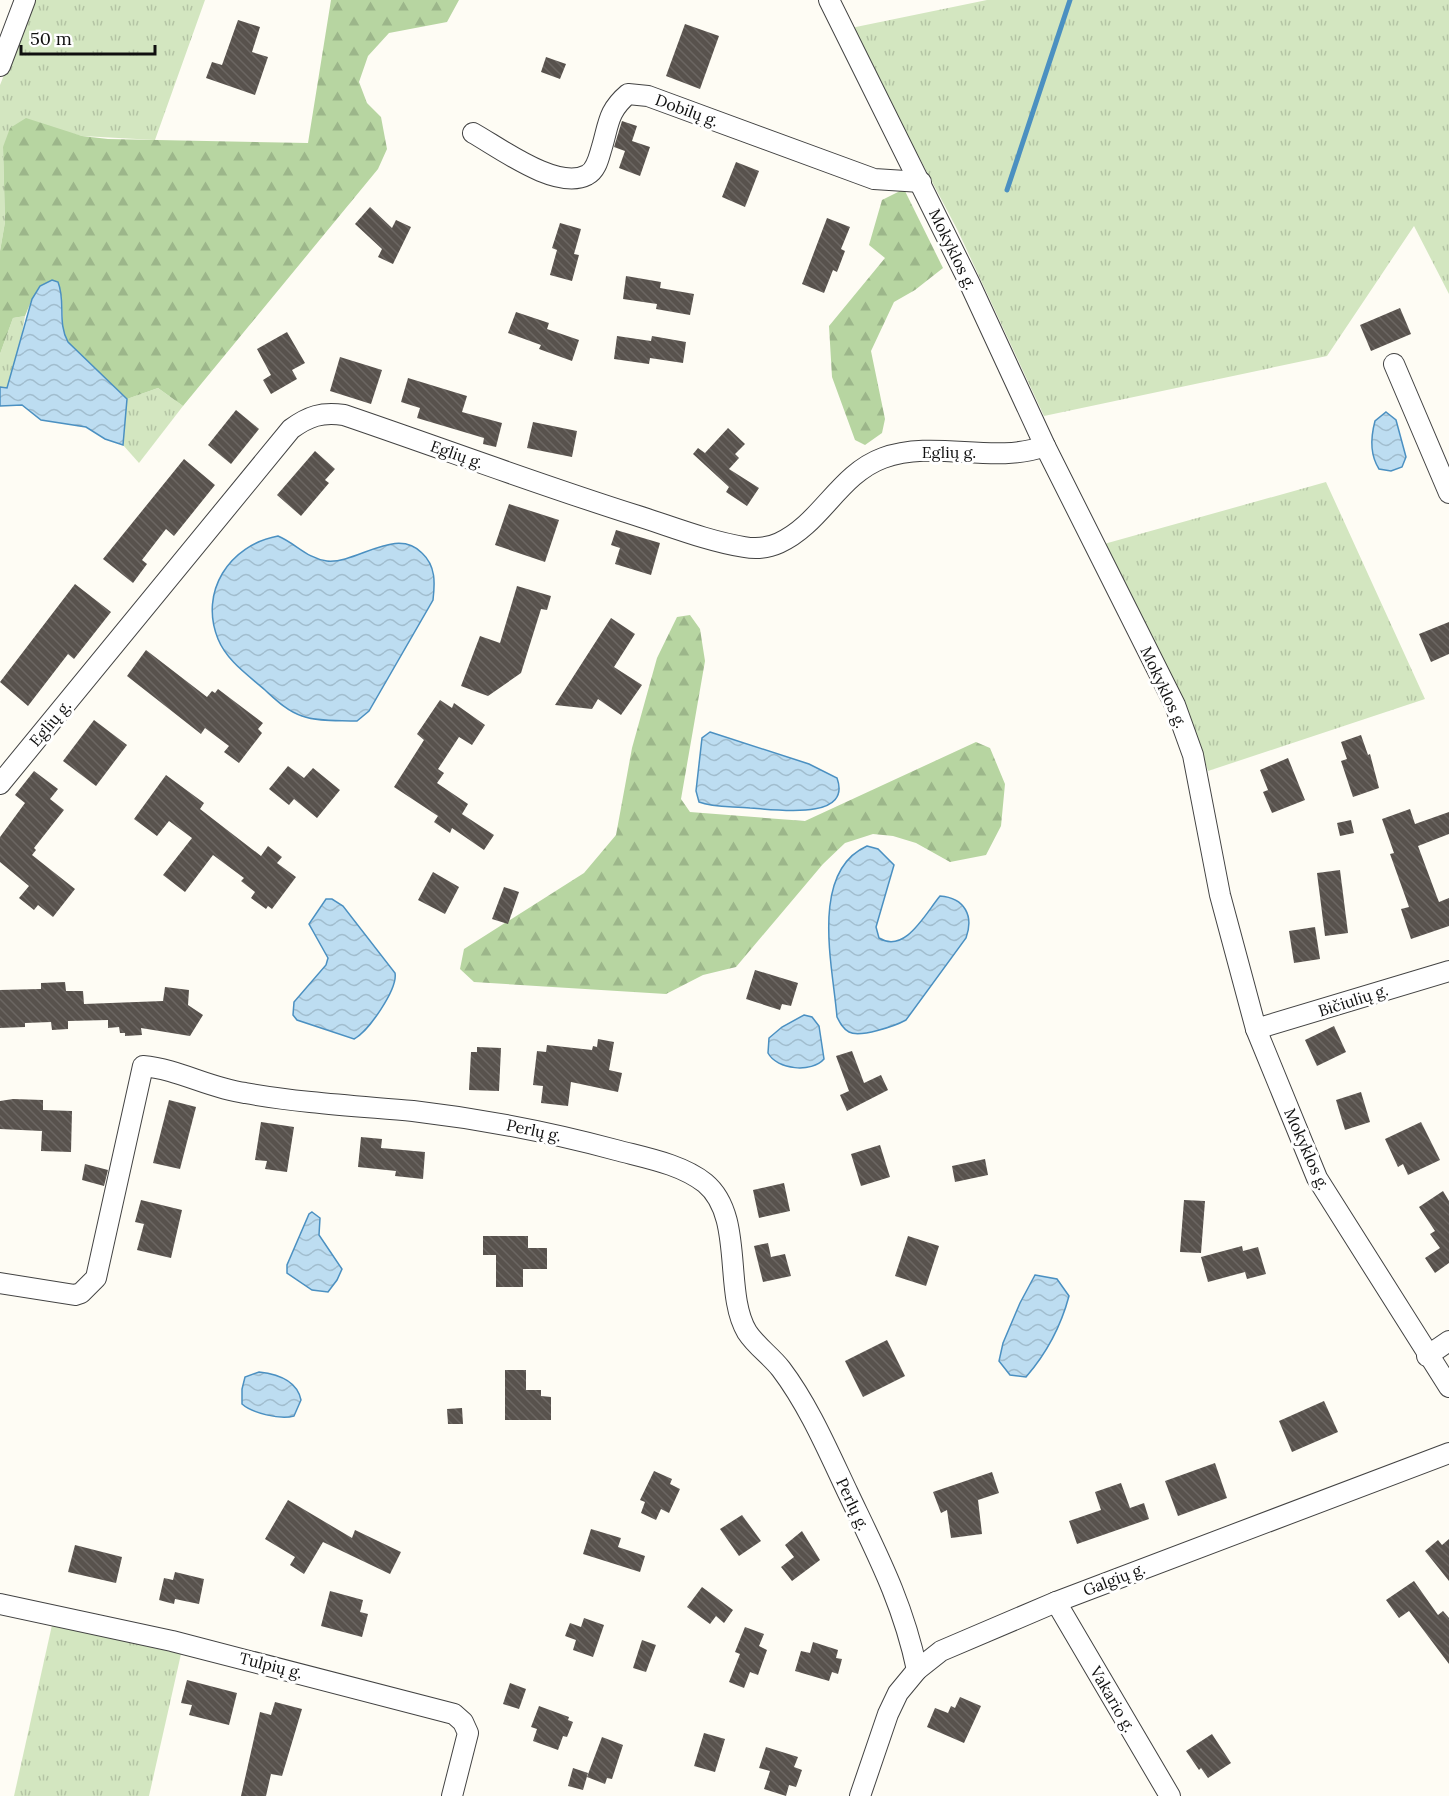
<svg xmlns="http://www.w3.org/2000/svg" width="1449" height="1796" font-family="Lora,serif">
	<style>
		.grass { fill: url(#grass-tufts) }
		.forest { fill: url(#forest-firs) }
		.water { fill: url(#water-waves); stroke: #4b90c1; stroke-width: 1.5 }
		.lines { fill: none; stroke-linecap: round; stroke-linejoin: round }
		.stream { stroke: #4b90c1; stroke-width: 5 }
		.building { fill: url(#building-back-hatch) }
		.minor-casing { stroke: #434343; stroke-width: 22 }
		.minor { stroke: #fff; stroke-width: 20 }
		.labels { text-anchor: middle; stroke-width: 6; stroke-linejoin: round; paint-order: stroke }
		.street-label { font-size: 16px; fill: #101010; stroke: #fff }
	</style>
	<defs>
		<pattern id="grass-tufts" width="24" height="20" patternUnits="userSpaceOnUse" patternTransform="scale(1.5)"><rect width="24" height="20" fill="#d3e6c0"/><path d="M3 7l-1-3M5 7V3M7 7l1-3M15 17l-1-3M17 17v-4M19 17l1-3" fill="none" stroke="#b4c4a4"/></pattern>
		<pattern id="forest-firs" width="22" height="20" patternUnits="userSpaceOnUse" patternTransform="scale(1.5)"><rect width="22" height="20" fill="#b7d5a1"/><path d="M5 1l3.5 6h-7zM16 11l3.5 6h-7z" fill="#9cb68a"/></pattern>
		<pattern id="water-waves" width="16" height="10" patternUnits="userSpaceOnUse" patternTransform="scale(1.5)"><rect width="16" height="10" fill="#bdddf1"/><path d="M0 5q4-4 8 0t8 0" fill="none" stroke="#a1bdce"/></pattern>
		<pattern id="building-back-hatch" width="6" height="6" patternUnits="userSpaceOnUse" patternTransform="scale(1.5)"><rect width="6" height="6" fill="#58524d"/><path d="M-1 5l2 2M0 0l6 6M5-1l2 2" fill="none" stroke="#6b6662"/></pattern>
	</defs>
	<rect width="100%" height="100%" fill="#fefcf4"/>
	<!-- grass -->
	<g class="grass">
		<polygon points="34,0 205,0 155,140 82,136 58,130 3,147 5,222 0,251 0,85"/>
		<polygon points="987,0 1449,0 1449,294 1414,226 1327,356 1044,416 958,231 851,28"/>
		<polygon points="25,316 17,362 7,388 0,387 0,354 13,318"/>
		<polygon points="158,388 183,406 139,463 123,445 127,399"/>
		<path d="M1326,482l99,217 -217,72c-26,-80 -66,-153 -104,-227z"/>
		<polygon points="52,1625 181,1654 149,1796 14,1796"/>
	</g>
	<!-- forest -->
	<g class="forest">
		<polygon points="331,0 459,0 447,22 389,33 368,56 359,82 367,103 381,117 387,149 378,169 183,406 158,388 127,399 68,342 63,333 62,298 32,299 25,316 13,318 0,354 0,251 5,222 3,147 10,128 26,118 82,136 108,139 308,143"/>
		<polygon points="904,189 943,268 915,290 894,302 871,351 885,419 882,433 865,445 855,440 832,377 829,326 885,258 869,245 882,200"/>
		<polygon points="690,615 700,629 705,661 681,799 690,812 805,821 976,742 990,748 1005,784 1001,826 986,855 950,862 916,843 893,836 873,834 845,843 823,864 736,967 703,975 666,994 474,982 460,969 464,949 584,873 616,835 632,748 657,658 677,617"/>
	</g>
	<!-- water -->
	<g class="water">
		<path d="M52,280l6,2c8,20 -1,40 10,60l59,57 -4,46 -18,-6 -19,-12 -45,-7 -19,-15 -22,1v-19l7,1 25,-89 8,-13z"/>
		<path d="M1386,412l10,8 10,37 -4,10 -11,4 -12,-2c-9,-14 -8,-33 -4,-48z"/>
		<path d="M278,536c17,7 30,23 49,25 30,3 69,-35 95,-8 14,13 13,30 11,47l-64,111 -12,10c-17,-1 -39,1 -55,-5 -15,-5 -26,-16 -37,-26 -17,-15 -38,-29 -47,-51 -19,-47 11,-94 60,-103z"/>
		<path d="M710,732l99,32 28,14c16,44 -65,31 -87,30 -16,-2 -36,0 -51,-6l-3,-11 6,-53z"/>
		<path d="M867,846l11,3 16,16 -18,62 3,11c26,16 46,-24 61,-42 25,2 34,20 26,42l-60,82c-11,6 -46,18 -57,12 -6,-3 -9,-9 -12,-15 -4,-50 -28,-145 30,-171z"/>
		<path d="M326,899h6l11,7 52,67c3,16 -27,59 -41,66l-57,-19 -4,-5 1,-13 32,-37 2,-7 -19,-34z"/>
		<path d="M804,1015l8,2 7,9 5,33c-12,14 -47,11 -56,-6l1,-15 13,-11z"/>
		<polygon points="312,1212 320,1218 319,1235 342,1269 337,1280 328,1292 312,1290 287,1273 287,1265 309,1214"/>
		<path d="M1035,1275l22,4 12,17c-8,30 -23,58 -43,81l-16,-2 -11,-14 4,-18 17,-40z"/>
		<path d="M259,1372c18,2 38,8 42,28l-7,16c-14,4 -42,-3 -52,-12v-15l3,-12z"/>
	</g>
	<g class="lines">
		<!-- stream -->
		<polyline class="stream" points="1007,190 1070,0"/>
	</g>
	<!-- building -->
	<g class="building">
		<polygon points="238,20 260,27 252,52 268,57 255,95 206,78 212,62 222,65"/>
		<polygon points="685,24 719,36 700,89 666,76"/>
		<polygon points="546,57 566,64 560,79 541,72"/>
		<polygon points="622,121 637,126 632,141 650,147 640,176 619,168 625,151 614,147"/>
		<polygon points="736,162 759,171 745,207 722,197"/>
		<polygon points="370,207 392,228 396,220 411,227 393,264 378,257 382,249 355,224"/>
		<polygon points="827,218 850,227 841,249 845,251 837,272 833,270 824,293 802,284"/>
		<polygon points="560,223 581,229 574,254 579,255 572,281 550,275 557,250 552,248"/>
		<polygon points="626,276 661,282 660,288 694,294 690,315 656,309 657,304 623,299"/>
		<polygon points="1400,308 1411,334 1371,351 1360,325"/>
		<polygon points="516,312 549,323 547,329 579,340 572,361 539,349 541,345 508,333"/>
		<polygon points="287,332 305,363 292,370 297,379 271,394 263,380 271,375 257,349"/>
		<polygon points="617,336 651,341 652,336 686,342 683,363 650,358 649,364 614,359"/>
		<polygon points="340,357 382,370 371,404 330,391"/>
		<polygon points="408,378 467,396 462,412 502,423 496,447 483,444 484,438 417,418 420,408 401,402"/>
		<polygon points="236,410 259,429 231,464 208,445"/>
		<polygon points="533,422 577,431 572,457 527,448"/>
		<polygon points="728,428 745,444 735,454 739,458 729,469 759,488 747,506 726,492 729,487 693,454 698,448 705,453"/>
		<polygon points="315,451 335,469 325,480 329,483 301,516 277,495"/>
		<polygon points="184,459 215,485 174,536 166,529 142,560 147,564 133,583 103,559"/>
		<polygon points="509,504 559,520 545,562 495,545"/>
		<polygon points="616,530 660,543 651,575 615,564 620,548 611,545"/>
		<polygon points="75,584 111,612 74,659 68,654 28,706 0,682"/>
		<polygon points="517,586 551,596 547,610 541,609 521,673 488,696 461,686 480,636 500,643"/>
		<polygon points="611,618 635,634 614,667 642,685 621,715 598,699 592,709 555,705"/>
		<polygon points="1449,622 1449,654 1431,662 1419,634"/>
		<polygon points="146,650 207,697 212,691 215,693 218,689 263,723 258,729 262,733 239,763 224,752 229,746 205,728 201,734 127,676"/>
		<polygon points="440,700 452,708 454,703 485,725 472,745 459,737 438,769 444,773 437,783 468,804 462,814 494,835 484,850 452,828 450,833 434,822 438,816 394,787 424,740 417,734"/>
		<polygon points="94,720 127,745 96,786 63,761"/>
		<polygon points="1361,735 1368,755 1370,754 1379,788 1353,797 1341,761 1347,759 1341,742"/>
		<polygon points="1288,758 1305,800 1272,813 1263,792 1268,790 1260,770"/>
		<polygon points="288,766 304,778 313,768 340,790 317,818 294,799 289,805 269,789"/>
		<polygon points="34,771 58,789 50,799 64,810 34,848 36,850 32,855 75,889 53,917 38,905 34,910 19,898 29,886 0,862 0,837 25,803 15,795"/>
		<polygon points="166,775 204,803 200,809 261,856 268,846 282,857 277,863 296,877 272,909 268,906 266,909 251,898 255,892 241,881 244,878 213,855 185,892 163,875 192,838 169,821 157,836 134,819"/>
		<polygon points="1410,809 1415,824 1449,812 1449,834 1418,846 1437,897 1439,902 1449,898 1449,926 1411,939 1401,909 1409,907 1390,854 1394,853 1382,819"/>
		<polygon points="1351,820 1354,833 1340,836 1337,823"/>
		<polygon points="1340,870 1348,933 1325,936 1317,873"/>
		<polygon points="433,872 459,887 445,914 418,900"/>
		<polygon points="504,887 519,892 508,924 492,919"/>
		<polygon points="1315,927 1320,959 1294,963 1289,931"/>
		<polygon points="755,970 798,983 791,1006 782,1004 780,1010 746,999"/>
		<polygon points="65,982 66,991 83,991 84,1004 163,1001 165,987 189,990 188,1005 203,1015 190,1036 141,1028 142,1035 125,1036 125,1033 120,1033 119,1027 108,1028 108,1020 68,1021 68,1029 52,1030 51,1022 25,1023 25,1027 0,1028 0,990 41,989 41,983"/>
		<polygon points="1334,1026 1346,1052 1317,1066 1305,1040"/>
		<polygon points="598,1039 614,1042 609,1070 622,1073 618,1092 571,1082 568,1106 541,1103 543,1086 533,1085 537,1051 546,1052 547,1045 592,1050 593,1046 597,1047"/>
		<polygon points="477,1047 501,1048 499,1091 469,1090 471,1052 477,1052"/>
		<polygon points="852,1051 864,1083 881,1075 888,1090 847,1111 840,1095 849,1091 836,1056"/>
		<polygon points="1361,1092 1370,1122 1345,1130 1336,1100"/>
		<polygon points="13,1099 43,1100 43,1110 72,1111 71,1152 41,1151 42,1131 0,1129 0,1101"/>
		<polygon points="169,1100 196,1107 180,1169 153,1163"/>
		<polygon points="261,1122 294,1127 287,1172 265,1169 267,1161 255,1160"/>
		<polygon points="1421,1122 1440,1160 1408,1175 1403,1164 1398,1167 1385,1139"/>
		<polygon points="361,1137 382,1139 381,1148 425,1152 423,1179 395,1176 396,1171 358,1167"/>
		<polygon points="880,1145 890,1177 861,1186 851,1154"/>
		<polygon points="985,1159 988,1175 955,1182 952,1166"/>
		<polygon points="85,1164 108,1170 104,1186 82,1180"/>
		<polygon points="784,1183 790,1211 759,1218 753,1190"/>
		<polygon points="1443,1191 1449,1201 1449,1263 1435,1273 1425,1258 1440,1248 1430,1234 1435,1231 1419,1207"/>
		<polygon points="141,1200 182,1210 171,1258 137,1250 144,1224 135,1222"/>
		<polygon points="1184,1200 1205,1201 1201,1253 1180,1252"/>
		<polygon points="483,1236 528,1236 528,1248 547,1248 547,1269 523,1269 523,1287 496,1287 496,1255 483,1255"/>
		<polygon points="908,1236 939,1246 926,1286 895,1276"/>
		<polygon points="768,1243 771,1257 785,1254 791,1276 763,1282 754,1246"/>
		<polygon points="1242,1246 1243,1251 1258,1247 1266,1274 1247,1279 1245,1272 1208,1282 1201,1257"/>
		<polygon points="887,1340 905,1376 863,1397 845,1361"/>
		<polygon points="505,1370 526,1370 526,1390 541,1390 541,1396 551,1397 551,1420 505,1420"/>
		<polygon points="1324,1401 1338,1432 1292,1452 1279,1421"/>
		<polygon points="462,1408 463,1424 448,1424 447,1409"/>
		<polygon points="1215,1463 1227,1498 1178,1516 1165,1481"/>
		<polygon points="654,1471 672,1479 670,1484 680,1489 669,1513 661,1509 656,1520 641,1513 645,1502 640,1500"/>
		<polygon points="992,1472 999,1493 978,1500 982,1534 951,1538 947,1510 941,1513 933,1492"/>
		<polygon points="1121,1483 1130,1508 1144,1503 1149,1519 1077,1544 1069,1521 1101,1510 1095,1492"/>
		<polygon points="288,1500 352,1538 355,1530 401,1552 390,1574 323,1542 304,1574 290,1565 295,1557 265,1539"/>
		<polygon points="742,1515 761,1541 739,1556 720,1529"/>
		<polygon points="591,1529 621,1538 618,1547 645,1556 640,1572 583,1554"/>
		<polygon points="802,1531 820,1560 792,1581 781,1567 794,1557 785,1545"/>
		<polygon points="1449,1539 1449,1581 1425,1551 1438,1540 1442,1545"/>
		<polygon points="75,1545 122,1557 116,1583 68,1572"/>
		<polygon points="175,1572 204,1579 199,1604 175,1599 174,1604 159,1600 164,1578 173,1580"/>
		<polygon points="1414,1581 1438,1615 1443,1611 1449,1618 1449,1664 1409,1611 1399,1618 1386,1600"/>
		<polygon points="702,1587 733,1610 724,1623 716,1616 710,1624 687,1607"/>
		<polygon points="330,1591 363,1600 360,1612 368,1614 362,1637 321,1626"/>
		<polygon points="584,1618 604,1625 593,1657 573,1650 576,1640 565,1636 570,1623 581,1627"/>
		<polygon points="745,1627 764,1634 759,1646 767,1650 758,1675 750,1672 744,1688 729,1682 740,1654 735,1652"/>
		<polygon points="642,1640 656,1645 646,1672 633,1668"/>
		<polygon points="813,1642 838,1650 836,1658 842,1659 838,1674 832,1672 829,1681 795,1671 801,1651 810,1653"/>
		<polygon points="187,1680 237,1693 229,1725 189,1715 192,1705 181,1703"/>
		<polygon points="510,1683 526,1689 519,1709 503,1704"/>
		<polygon points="960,1697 981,1706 964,1743 927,1727 935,1708 948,1713 951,1706 955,1708"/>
		<polygon points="275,1702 302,1709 282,1776 271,1774 266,1796 241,1796 260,1712 271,1715"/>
		<polygon points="539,1706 569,1717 568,1720 573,1722 567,1737 563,1736 558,1750 533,1741 537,1729 531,1727"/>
		<polygon points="704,1733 725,1739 715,1772 694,1766"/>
		<polygon points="1212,1734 1231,1763 1208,1778 1201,1768 1199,1770 1186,1751"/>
		<polygon points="602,1737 623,1745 612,1779 607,1778 605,1784 587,1777"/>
		<polygon points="766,1747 798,1757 794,1767 802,1770 796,1787 789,1785 786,1796 764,1789 770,1771 759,1768"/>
		<polygon points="573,1768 588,1773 583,1790 568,1786"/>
	</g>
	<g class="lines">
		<defs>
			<g id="minor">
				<polyline points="829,0 969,282 1045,446 1175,705 1193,755 1220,895 1256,1029 1317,1178 1449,1387"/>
				<polyline points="0,66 25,0"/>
				<path d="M473,133c27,15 84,58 114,42 10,-5 12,-19 15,-28 7,-24 6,-36 26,-53l20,2 226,83 47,3"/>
				<polyline points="1394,364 1449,493"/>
				<path d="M0,784l291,-355c18,-13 30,-17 53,-14 97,33 193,69 291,100 35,11 72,26 109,32 11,2 24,1 35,-4 42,-19 60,-69 104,-85 52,-19 110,7 162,-12"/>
				<polyline points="1256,1029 1449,971"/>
				<path d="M0,1283l75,12 6,-2 15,-15 47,-212c35,3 66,22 102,27 56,10 112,13 168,18 69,8 136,21 203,39 30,8 65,14 89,33 40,33 18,109 42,149 9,14 24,24 34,37 28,37 47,82 67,124 29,61 55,110 69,177"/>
				<polyline points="1427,1356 1449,1341"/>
				<polyline points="1056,1602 1170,1796"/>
				<polyline points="0,1604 172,1641 454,1714 463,1722 468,1733 452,1796"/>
				<polyline points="860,1796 888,1714 898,1693 917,1670 941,1651 1056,1602 1449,1453"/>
			</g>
		</defs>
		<!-- minor casing -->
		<use href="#minor" class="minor-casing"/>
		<!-- minor -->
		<use href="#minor" class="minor"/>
	</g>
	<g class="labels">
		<!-- street labels -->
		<g class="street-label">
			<text transform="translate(687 110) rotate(20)" y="6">Dobilų g.</text>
			<text transform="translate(953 249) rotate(64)" y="6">Mokyklos g.</text>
			<text x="949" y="458">Eglių g.</text>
			<text transform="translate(457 454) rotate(19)" y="6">Eglių g.</text>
			<text transform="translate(1164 687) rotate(65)" y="6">Mokyklos g.</text>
			<text transform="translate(50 723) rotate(-50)" y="6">Eglių g.</text>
			<text transform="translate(1353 1000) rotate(-18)" y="6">Bičiulių g.</text>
			<text transform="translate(534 1130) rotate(12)" y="6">Perlų g.</text>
			<text transform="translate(1307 1149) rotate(66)" y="6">Mokyklos g.</text>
			<text transform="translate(853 1504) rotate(65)" y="6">Perlų g.</text>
			<text transform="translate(1114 1579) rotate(-21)" y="6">Galgių g.</text>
			<text transform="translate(271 1665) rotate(14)" y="6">Tulpių g.</text>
			<text transform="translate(1113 1699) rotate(60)" y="6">Vakario g.</text>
		</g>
	</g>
	<!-- scale -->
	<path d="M21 45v9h134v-9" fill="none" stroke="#101010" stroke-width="3"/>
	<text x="30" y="45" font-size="18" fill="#101010" stroke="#ffffff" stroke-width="4.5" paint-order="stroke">50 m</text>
</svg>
